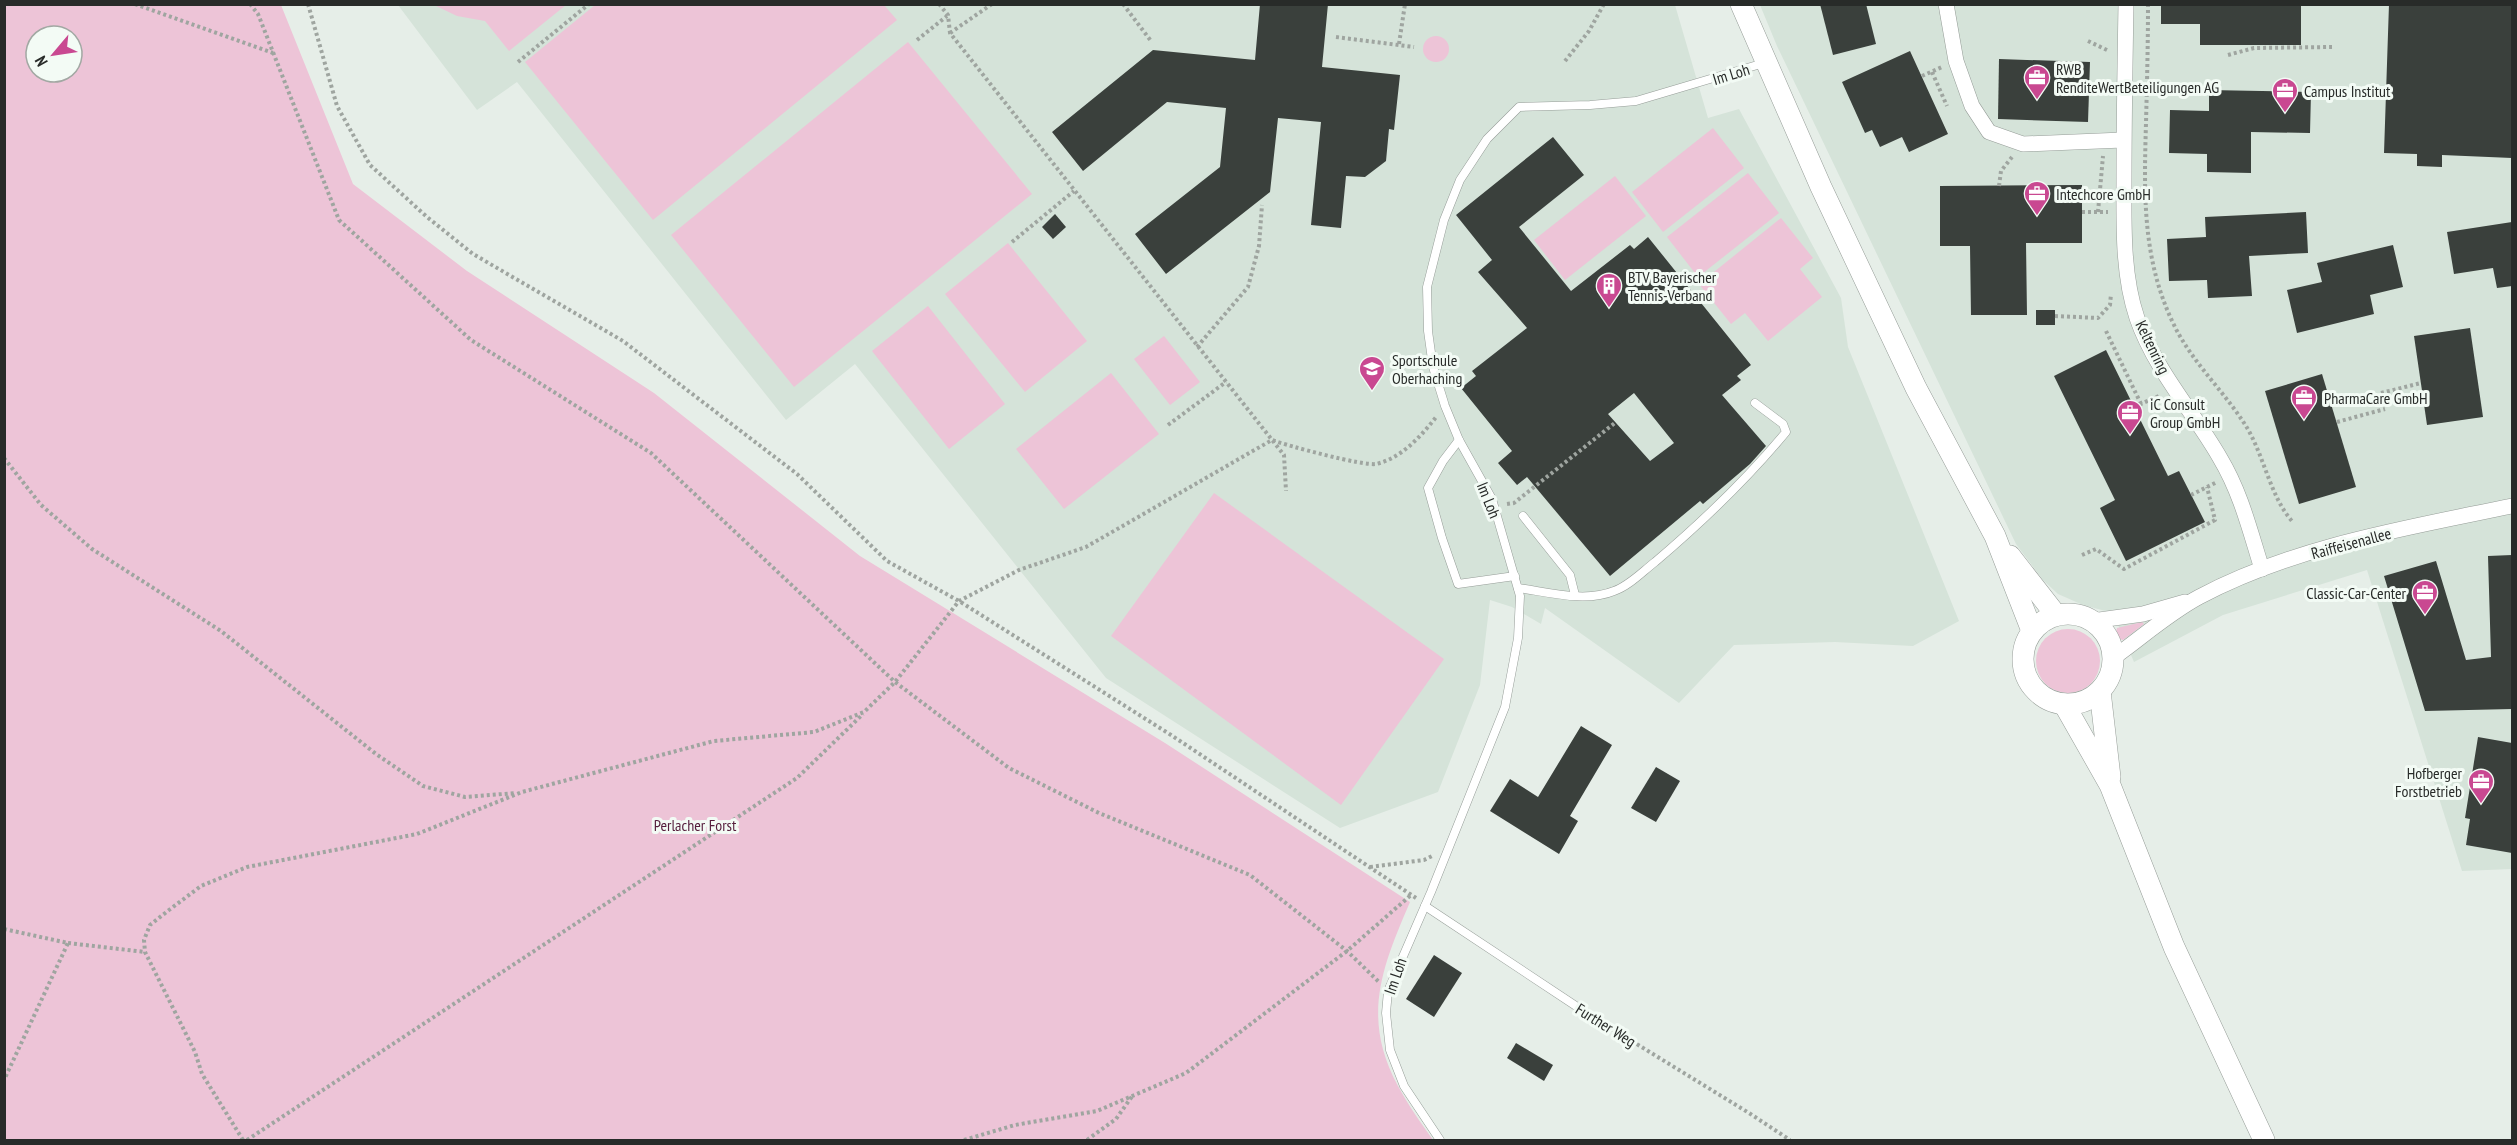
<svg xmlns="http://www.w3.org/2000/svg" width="2517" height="1145" font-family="'PT Sans Narrow',sans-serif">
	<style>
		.built { fill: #d5e3d9 }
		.green { fill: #edc4d7; fill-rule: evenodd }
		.building { fill: #3a403c; fill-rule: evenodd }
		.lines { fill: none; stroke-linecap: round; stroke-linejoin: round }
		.service-casing { stroke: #969d98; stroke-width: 9 }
		.minor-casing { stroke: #969d98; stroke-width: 16 }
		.secondary-casing { stroke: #969d98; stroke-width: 22 }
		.path { stroke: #9fa5a0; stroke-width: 4; stroke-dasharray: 3 3; stroke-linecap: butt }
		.service { stroke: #fff; stroke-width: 8 }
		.minor { stroke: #fff; stroke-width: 15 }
		.secondary { stroke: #fff; stroke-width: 21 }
		.labels { text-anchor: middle; stroke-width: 6; stroke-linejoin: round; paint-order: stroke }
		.poi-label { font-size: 16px; fill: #282b29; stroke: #f3fbf5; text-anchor: start }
		.street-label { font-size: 16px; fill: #282b29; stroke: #f3fbf5 }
		.park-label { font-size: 16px; fill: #551d3c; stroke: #f3fbf5 }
	</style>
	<rect width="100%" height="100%" fill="#e6eee8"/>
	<!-- built -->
	<g class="built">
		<polygon points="398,5 1675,5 1708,118 1739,109 1841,298 1848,347 1959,621 1913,646 1835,642 1734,645 1679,703 1545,608 1541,624 1512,607 1490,600 1480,685 1438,792 1340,828 1106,678 855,364 786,420 517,82 477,110"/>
		<polygon points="1760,5 2512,5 2512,869 2462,871 2367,570 2223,615 2134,662 2113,613 2083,605 2058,594 2043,580 2016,544 1777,46"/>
	</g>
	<!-- green -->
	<g class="green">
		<path d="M5,4l276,1 72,179 114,87 187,122 206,163 305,187 245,159c-28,65 -49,116 -12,184 10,19 23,37 35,54h-1428zM36,36h36v36h-36z"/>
		<polygon points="472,4 496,6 566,5 509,51 485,21 457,16 434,5"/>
		<polygon points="595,5 884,5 897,20 653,220 525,62"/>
		<circle cx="1436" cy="49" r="13"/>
		<polygon points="908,42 1032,194 794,387 671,235"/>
		<polygon points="1713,128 1744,168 1663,232 1632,192"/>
		<polygon points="1748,173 1779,213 1698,277 1667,237"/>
		<polygon points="1615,176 1646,216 1565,280 1534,240"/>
		<polygon points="1781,218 1813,258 1800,269 1822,297 1768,341 1745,313 1731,324 1699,284"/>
		<polygon points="1008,243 1087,341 1025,392 945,294"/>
		<polygon points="928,306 1005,404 949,449 872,351"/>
		<polygon points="1164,336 1200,382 1170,405 1134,359"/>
		<polygon points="1111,373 1159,434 1064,509 1016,449"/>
		<polygon points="1214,493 1444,659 1341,805 1111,636"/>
		<polygon points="2142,622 2144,624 2123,640 2119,639 2116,632 2117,628"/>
		<circle cx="2068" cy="661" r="32"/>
	</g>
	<!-- building -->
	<g class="building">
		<polygon points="1260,4 1328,4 1322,67 1400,75 1394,130 1389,129 1386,161 1365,177 1346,176 1341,228 1311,225 1321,122 1278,118 1270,192 1166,274 1135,234 1220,167 1226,108 1167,102 1083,171 1052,132 1153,50 1255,60"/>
		<polygon points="1820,4 1866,4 1876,44 1833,55"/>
		<polygon points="2161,4 2301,4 2301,45 2200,45 2200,24 2161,24"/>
		<polygon points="2389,4 2512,4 2512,158 2442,155 2442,167 2417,166 2417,154 2384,153"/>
		<polygon points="1910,51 1948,134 1909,152 1902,137 1880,147 1872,130 1865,133 1842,82"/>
		<polygon points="1999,59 2090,62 2088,122 1998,119"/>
		<polygon points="2209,90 2311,92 2310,133 2251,132 2251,173 2207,172 2207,154 2169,153 2170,110 2209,111"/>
		<path d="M1553,137l31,38 -65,52 52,64 59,-46 4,4 14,-12 103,128 -14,11 4,4 -19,15 44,51 -16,18 -47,40 -3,-3 -90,75 -83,-99 -10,8 -19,-22 14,-12 -51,-63 15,-12 -4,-5 55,-43 -49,-56 14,-12 -36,-45zM1634,393l40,50 -24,18 -42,-47z"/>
		<polygon points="2082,185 2082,243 2026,243 2027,315 1971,315 1970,246 1940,246 1940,186"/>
		<polygon points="2306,212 2308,253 2249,256 2252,296 2208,298 2207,280 2169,281 2167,239 2206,237 2205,217"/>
		<polygon points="1055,214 1066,227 1053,239 1042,227"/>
		<polygon points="2512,222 2512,286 2497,288 2493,268 2454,274 2447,232"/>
		<polygon points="2393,245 2403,287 2370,295 2374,314 2297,333 2287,290 2322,282 2317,263"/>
		<rect x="2036" y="310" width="19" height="15"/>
		<polygon points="2470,328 2483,417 2427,425 2414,336"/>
		<polygon points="2106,350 2168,476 2179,471 2205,522 2126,561 2100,508 2115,500 2054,376"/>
		<polygon points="2322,374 2356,487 2299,504 2265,391"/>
		<polygon points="2512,555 2512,709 2425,711 2384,576 2436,561 2466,660 2491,657 2488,556"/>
		<polygon points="1581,726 1612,745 1570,816 1578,821 1559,854 1490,811 1510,779 1538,797"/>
		<polygon points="2478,737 2512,743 2512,853 2466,845 2470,819 2465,818"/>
		<polygon points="1656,767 1680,781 1656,822 1631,808"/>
		<polygon points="1434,955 1462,973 1434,1017 1406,999"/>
		<polygon points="1516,1043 1553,1065 1544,1081 1507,1058"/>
	</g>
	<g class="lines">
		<defs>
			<g id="service">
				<polyline points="1459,440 1443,461 1428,488 1442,538 1458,584 1515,576"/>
				<polyline points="1523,516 1570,575 1575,595"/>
				<path d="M1518,588c30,4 67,15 96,3 15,-5 28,-19 41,-29 46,-39 92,-83 131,-130l-3,-8 -28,-21"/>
				<polyline points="1425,906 1588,1014"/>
				<polyline points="1440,1140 1404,1086 1390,1050 1386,1013 1388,991 1431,892 1505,707 1518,638 1520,596 1492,499 1459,440 1445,406 1433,367 1428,331 1427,287 1444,220 1460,180 1487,139 1519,107 1590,105 1636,101 1764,63"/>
			</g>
			<g id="minor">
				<polyline points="1946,4 1956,61 1972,106 1989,132 2023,144 2123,140"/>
				<path d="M2126,4c-1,58 -2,116 -2,173 0,46 -2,97 13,141 18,52 56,93 83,140 21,35 30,73 42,111"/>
				<polyline points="2092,621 2143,614 2185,602"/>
				<path d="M2113,658c28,-20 56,-45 86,-61 96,-51 208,-69 313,-91"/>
			</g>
			<g id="secondary">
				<polyline points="1741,4 1821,187 1916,388 1995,536 2032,631"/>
				<polyline points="2010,556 2056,615"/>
				<circle cx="2068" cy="659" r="45"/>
				<polyline points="2100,691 2110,777"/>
				<polyline points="2064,704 2110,785 2174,947 2264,1140"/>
			</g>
		</defs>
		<!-- service casing -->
		<use href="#service" class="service-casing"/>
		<!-- minor casing -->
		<use href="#minor" class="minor-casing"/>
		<!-- secondary casing -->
		<use href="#secondary" class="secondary-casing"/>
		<!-- path -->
		<g class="path">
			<polyline points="135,4 273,53"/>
			<polyline points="250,4 258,14 339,220 471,340 651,453 895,682 1009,768 1099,813 1250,875 1347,951 1379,982"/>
			<polyline points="308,4 337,106 370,165 427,217 473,254 623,341 797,474 887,561 959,601 1171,735 1416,898"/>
			<polyline points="939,4 948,15 950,33 1284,455 1286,491"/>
			<polyline points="1123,4 1151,41"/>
			<path d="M2148,4c0,40 -1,79 -2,119 -2,70 -4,135 27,200 18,38 49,66 71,100 20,30 25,72 48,98"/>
			<polyline points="950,33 992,4"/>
			<polyline points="1336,37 1414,47"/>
			<polyline points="917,40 947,16"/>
			<polyline points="2088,41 2109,51"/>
			<polyline points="1399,44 1405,4"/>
			<polyline points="2228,55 2254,48 2332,47"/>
			<polyline points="1565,61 1589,31 1604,4"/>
			<polyline points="518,62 589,4"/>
			<polyline points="1932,72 1947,106"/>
			<polyline points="1922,76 1942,67"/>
			<polyline points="1999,186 2001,171 2012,157"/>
			<polyline points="2082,212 2108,212"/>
			<polyline points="2098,212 2103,156"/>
			<polyline points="1012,242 1074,191"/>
			<polyline points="2055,316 2098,318 2110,305 2111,294"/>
			<polyline points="2106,331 2141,404"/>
			<polyline points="1197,347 1248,287 1259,246 1262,205"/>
			<polyline points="2381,393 2421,383"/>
			<polyline points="2134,407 2161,395"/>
			<polyline points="2337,422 2385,409"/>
			<polyline points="1168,425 1226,382"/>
			<polyline points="4,458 41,505 92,549 221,631 376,754 423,786 465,797 516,793"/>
			<polyline points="2191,495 2217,482"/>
			<polyline points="1507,504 1514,503 1616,422"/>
			<polyline points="2082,555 2096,549 2124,569 2215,520 2207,487"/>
			<polyline points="1370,867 1424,860 1432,856"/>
			<polyline points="4,929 68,943 4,1080"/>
			<polyline points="68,943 145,952"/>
			<polyline points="1596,1019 1749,1113 1790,1140"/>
			<path d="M243,1140l-41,-66 -7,-22 -50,-100 -1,-12 6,-15 19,-15 32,-24 46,-19 170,-33 105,-42 192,-51 100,-9 50,-20 31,-30 64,-81 60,-31 67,-23 186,-107c16,6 91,26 104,24 26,-6 45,-28 61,-48"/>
			<polyline points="247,1140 797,778 863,714"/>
			<polyline points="964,1140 1015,1125 1097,1111 1186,1073 1347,951 1411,895"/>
			<polyline points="1087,1140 1116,1119 1133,1095"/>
		</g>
		<!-- service -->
		<use href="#service" class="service"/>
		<!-- minor -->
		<use href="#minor" class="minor"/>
		<!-- secondary -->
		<use href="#secondary" class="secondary"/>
	</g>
	<!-- icons -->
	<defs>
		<symbol id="office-pin" viewBox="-11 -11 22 30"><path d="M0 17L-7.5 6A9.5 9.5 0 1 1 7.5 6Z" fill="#c94891" stroke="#f3fbf5"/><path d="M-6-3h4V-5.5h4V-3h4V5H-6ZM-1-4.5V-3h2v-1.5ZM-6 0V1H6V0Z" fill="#fff"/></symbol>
		<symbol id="building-pin" viewBox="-11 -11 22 30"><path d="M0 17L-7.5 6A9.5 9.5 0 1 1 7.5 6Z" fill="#c94891" stroke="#f3fbf5"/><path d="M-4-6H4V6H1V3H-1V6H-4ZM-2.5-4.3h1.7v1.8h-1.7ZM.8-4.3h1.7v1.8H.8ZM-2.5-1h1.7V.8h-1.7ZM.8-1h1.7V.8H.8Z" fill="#fff"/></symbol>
		<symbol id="school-pin" viewBox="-11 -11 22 30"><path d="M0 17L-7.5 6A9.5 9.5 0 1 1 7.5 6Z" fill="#c94891" stroke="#f3fbf5"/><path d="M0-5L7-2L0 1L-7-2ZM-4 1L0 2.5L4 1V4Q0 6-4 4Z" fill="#fff"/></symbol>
	</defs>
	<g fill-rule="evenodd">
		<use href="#office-pin" x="2022" y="63" width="30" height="40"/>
		<use href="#office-pin" x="2270" y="76" width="30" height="40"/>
		<use href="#office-pin" x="2022" y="179" width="30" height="40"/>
		<use href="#building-pin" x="1594" y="271" width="30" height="40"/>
		<use href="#school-pin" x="1357" y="354" width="30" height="40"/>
		<use href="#office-pin" x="2289" y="383" width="30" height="40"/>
		<use href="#office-pin" x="2115" y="398" width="30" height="40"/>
		<use href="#office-pin" x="2410" y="578" width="30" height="40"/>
		<use href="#office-pin" x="2466" y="767" width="30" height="40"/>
	</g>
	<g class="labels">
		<!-- poi labels -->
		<g class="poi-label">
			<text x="2056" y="75">RWB<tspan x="2056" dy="18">RenditeWertBeteiligungen AG</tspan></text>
			<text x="2304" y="97">Campus Institut</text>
			<text x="2056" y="200">Intechcore GmbH</text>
			<text x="1628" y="283">BTV Bayerischer<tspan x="1628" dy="18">Tennis-Verband</tspan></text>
			<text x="1392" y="366">Sportschule<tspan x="1392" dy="18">Oberhaching</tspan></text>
			<text x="2324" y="404">PharmaCare GmbH</text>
			<text x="2150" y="410">iC Consult<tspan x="2150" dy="18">Group GmbH</tspan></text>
			<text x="2406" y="599" text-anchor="end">Classic-Car-Center</text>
			<text x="2462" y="779" text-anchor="end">Hofberger<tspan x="2462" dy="18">Forstbetrieb</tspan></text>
		</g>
		<!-- street labels -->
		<g class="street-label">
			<text transform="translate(1731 74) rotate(-17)" y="6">Im Loh</text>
			<text transform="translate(2153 347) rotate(64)" y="6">Keltenring</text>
			<text transform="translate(1489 500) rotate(68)" y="6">Im Loh</text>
			<text transform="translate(2351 543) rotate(-15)" y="6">Raiffeisenallee</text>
			<text transform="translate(1395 976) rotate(-71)" y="6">Im Loh</text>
			<text transform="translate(1606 1025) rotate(32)" y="6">Further Weg</text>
		</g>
		<!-- park labels -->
		<g class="park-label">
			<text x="695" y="831">Perlacher Forst</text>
		</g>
	</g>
	<!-- border -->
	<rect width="2517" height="1145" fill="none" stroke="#282b29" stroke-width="12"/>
	<!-- north arrow -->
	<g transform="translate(54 54) rotate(241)"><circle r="28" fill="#f3fbf5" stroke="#a2a8a3" stroke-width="1.5"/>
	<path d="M0-4.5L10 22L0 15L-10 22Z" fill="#c94891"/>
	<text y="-9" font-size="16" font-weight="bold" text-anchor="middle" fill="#282b29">N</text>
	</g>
</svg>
